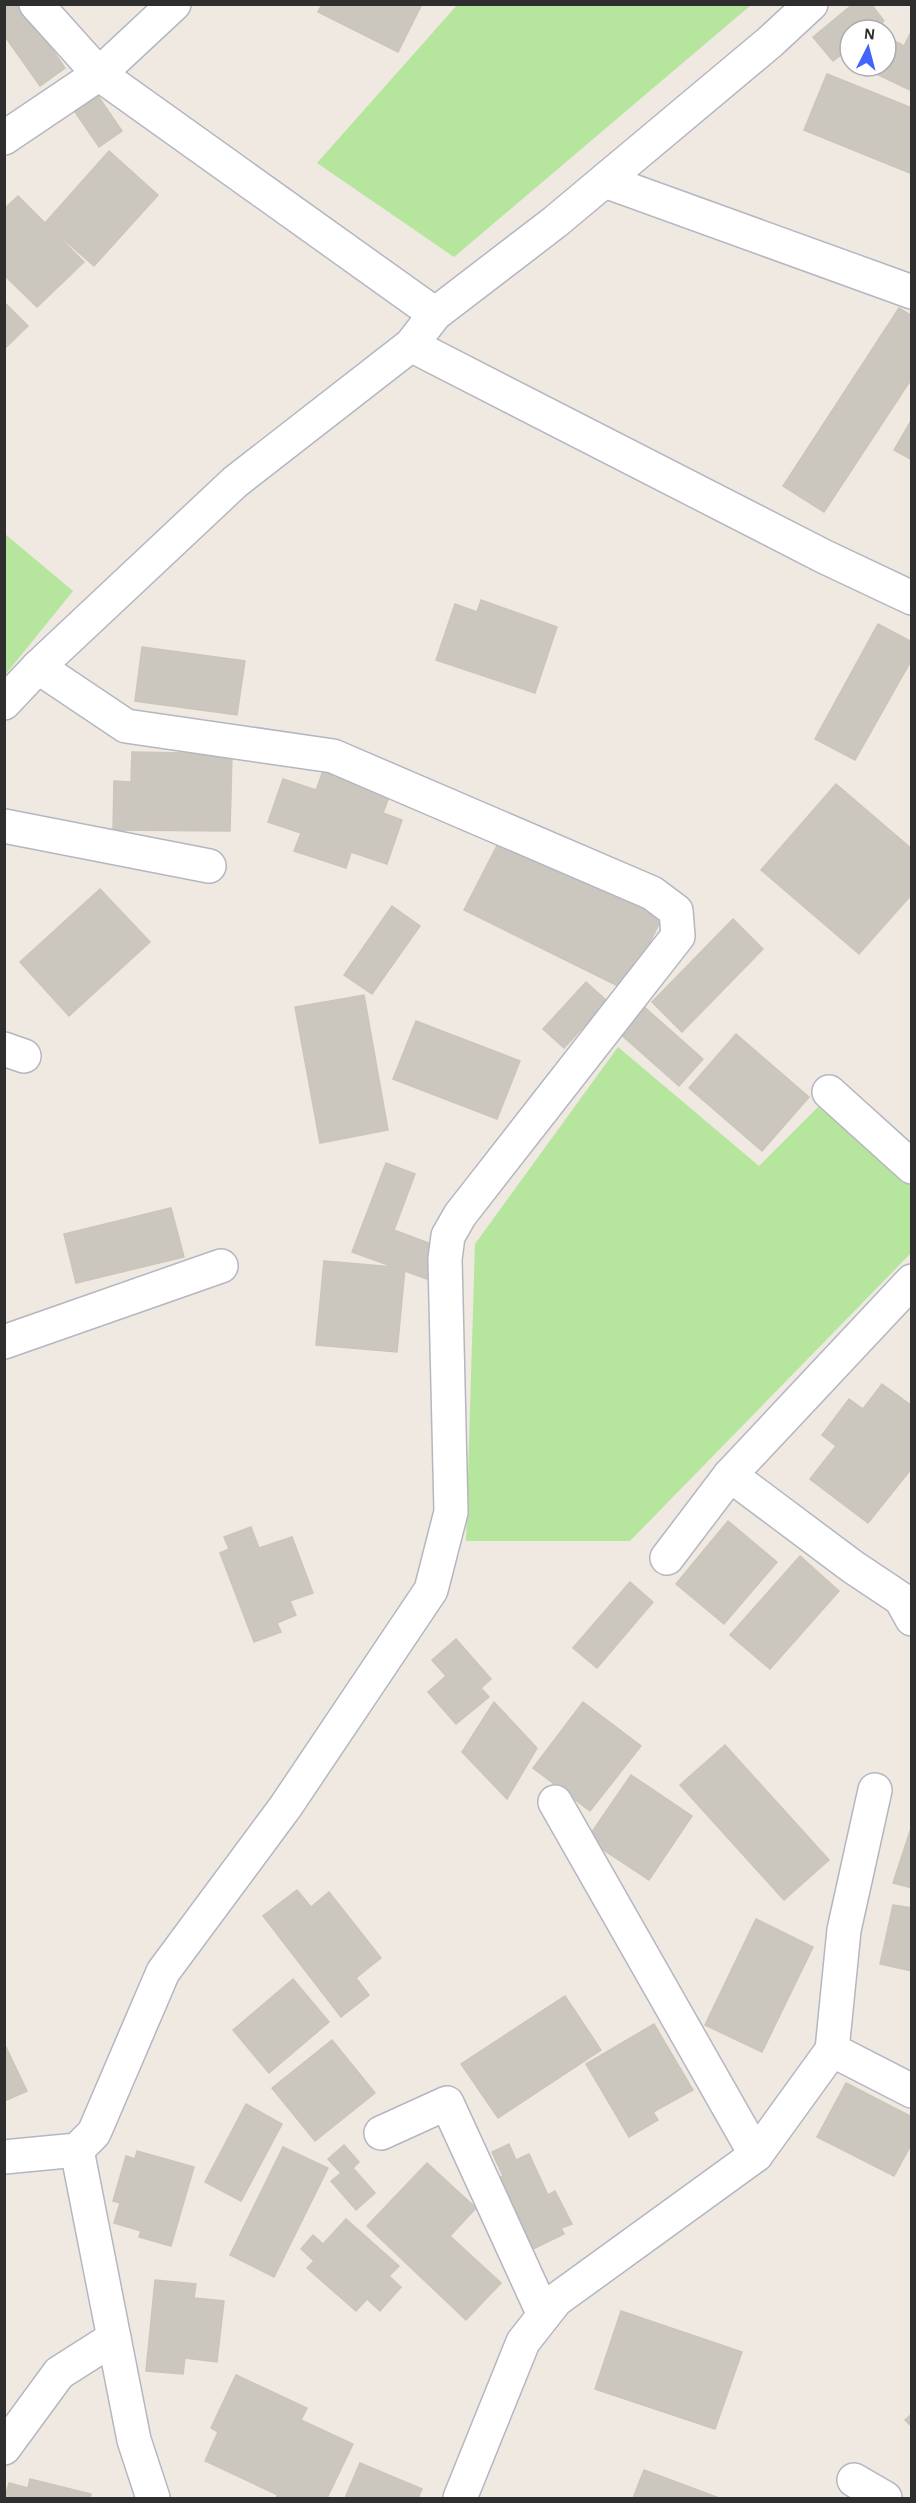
<svg xmlns="http://www.w3.org/2000/svg" width="916" height="2503" font-family="'Alegreya Sans',sans-serif">
	<style>
		.green { fill: #b6e59e }
		.building { fill: #cbc7bf; stroke: #cbc5ba; stroke-width: 1.5 }
		.lines { fill: none; stroke-linecap: round; stroke-linejoin: round }
		.minor-casing { stroke: #b4b7c1; stroke-width: 36 }
		.minor { stroke: #fff; stroke-width: 33 }
	</style>
	<rect width="100%" height="100%" fill="#efe9e1"/>
	<!-- green -->
	<g class="green">
		<polygon points="458,4 751,4 751,5 454,257 317,163"/>
		<polygon points="5,534 73,591 5,675"/>
		<polygon points="618,1047 759,1166 822,1103 911,1181 911,1253 630,1541 466,1541 475,1244"/>
	</g>
	<!-- building -->
	<g class="building">
		<polygon points="4,4 21,4 65,68 40,86 4,35"/>
		<polygon points="322,4 422,4 398,52 318,12"/>
		<polygon points="853,4 871,4 884,21 873,30 850,30 850,48 833,61 813,37"/>
		<polygon points="912,30 912,91 860,66 886,66 886,36 904,46"/>
		<polygon points="827,74 912,108 912,174 804,130"/>
		<polygon points="98,96 122,131 99,147 75,112"/>
		<polygon points="109,151 158,195 94,266 45,223"/>
		<polygon points="18,196 84,262 37,307 4,275 4,209"/>
		<polygon points="4,302 28,326 4,349"/>
		<polygon points="899,308 912,316 912,378 824,512 783,486"/>
		<polygon points="912,419 912,460 894,450"/>
		<polygon points="481,600 557,627 535,693 436,660 455,604 477,612"/>
		<polygon points="878,624 912,642 912,659 855,760 815,739"/>
		<polygon points="142,647 245,661 237,715 135,701"/>
		<polygon points="132,752 232,754 230,831 113,830 114,781 131,782"/>
		<polygon points="323,771 390,794 383,813 402,820 387,864 351,852 346,868 294,851 301,833 268,822 283,779 316,790"/>
		<polygon points="836,784 912,849 912,894 859,954 761,870"/>
		<polygon points="504,832 665,912 626,990 464,910"/>
		<polygon points="100,889 150,942 69,1016 20,962"/>
		<polygon points="392,906 420,926 372,994 344,975"/>
		<polygon points="733,919 763,949 682,1032 652,1002"/>
		<polygon points="586,982 607,1001 564,1048 543,1029"/>
		<polygon points="364,995 388,1130 320,1143 295,1007"/>
		<polygon points="642,1005 703,1059 679,1086 618,1032"/>
		<polygon points="416,1021 520,1061 497,1119 393,1079"/>
		<polygon points="736,1034 809,1097 762,1151 689,1088"/>
		<polygon points="386,1163 415,1174 394,1230 439,1247 427,1279 352,1252"/>
		<polygon points="171,1208 184,1257 76,1283 64,1234"/>
		<polygon points="324,1261 405,1268 397,1352 316,1345"/>
		<polygon points="882,1384 912,1406 912,1468 868,1523 810,1479 836,1446 822,1435 849,1399 863,1409"/>
		<polygon points="728,1521 777,1562 724,1624 676,1584"/>
		<polygon points="251,1527 259,1548 292,1537 313,1593 290,1601 296,1615 277,1623 281,1632 254,1642 220,1553 229,1549 224,1537"/>
		<polygon points="800,1556 839,1591 770,1669 730,1635"/>
		<polygon points="630,1582 653,1602 597,1668 573,1648"/>
		<polygon points="456,1639 491,1679 481,1688 489,1697 456,1724 428,1692 446,1676 432,1660"/>
		<polygon points="494,1702 537,1748 507,1799 462,1752"/>
		<polygon points="583,1702 641,1746 590,1811 533,1768"/>
		<polygon points="725,1745 829,1860 784,1900 680,1785"/>
		<polygon points="631,1775 692,1816 649,1880 587,1839"/>
		<polygon points="912,1825 912,1888 893,1883"/>
		<polygon points="297,1890 311,1907 329,1892 381,1958 356,1978 369,1995 341,2017 263,1916"/>
		<polygon points="893,1905 912,1908 912,1971 880,1964"/>
		<polygon points="756,1919 813,1947 762,2052 705,2025"/>
		<polygon points="293,1979 329,2022 269,2073 233,2030"/>
		<polygon points="565,1996 601,2050 498,2118 461,2064"/>
		<polygon points="654,2024 693,2090 653,2112 658,2120 629,2137 586,2064"/>
		<polygon points="332,2040 375,2093 315,2141 272,2088"/>
		<polygon points="4,2043 27,2091 4,2101"/>
		<polygon points="846,2083 912,2117 912,2143 894,2176 817,2137"/>
		<polygon points="246,2104 282,2124 241,2201 205,2182"/>
		<polygon points="509,2144 516,2160 529,2154 548,2195 555,2191 572,2224 561,2228 564,2234 531,2250 497,2179 503,2176 492,2152"/>
		<polygon points="344,2145 359,2162 353,2168 375,2193 356,2210 331,2181 341,2173 328,2159"/>
		<polygon points="283,2147 328,2168 274,2277 230,2255"/>
		<polygon points="137,2151 194,2167 171,2246 139,2237 141,2231 114,2223 120,2203 113,2201 126,2156 135,2159"/>
		<polygon points="427,2163 476,2208 450,2236 501,2283 466,2320 367,2226"/>
		<polygon points="346,2219 399,2266 389,2276 401,2287 380,2311 367,2299 356,2311 307,2268 314,2261 301,2249 313,2235 323,2244"/>
		<polygon points="155,2280 196,2284 194,2298 224,2301 217,2362 185,2358 183,2374 146,2371"/>
		<polygon points="621,2311 742,2352 715,2429 595,2389"/>
		<polygon points="236,2375 307,2408 301,2420 353,2444 327,2498 276,2498 278,2495 205,2461 218,2432 211,2428"/>
		<polygon points="912,2414 912,2427 905,2420"/>
		<polygon points="360,2463 422,2489 418,2498 345,2498"/>
		<polygon points="644,2470 719,2498 633,2498"/>
		<polygon points="30,2479 91,2494 90,2498 5,2498 9,2483 28,2488"/>
	</g>
	<g class="lines">
		<defs>
			<g id="minor">
				<polyline points="36,4 99,74 435,314"/>
				<polyline points="4,138 99,74 174,4"/>
				<polyline points="605,181 912,292"/>
				<polyline points="411,345 825,557 912,598"/>
				<polyline points="4,703 38,667 235,482 411,345 435,314 555,222 770,42 811,4"/>
				<polyline points="4,826 209,866"/>
				<polyline points="4,1049 24,1056"/>
				<polyline points="829,1092 912,1167"/>
				<polyline points="4,1342 221,1266"/>
				<polyline points="730,1475 853,1567 901,1599 912,1619"/>
				<polyline points="667,1558 730,1475 912,1281"/>
				<polyline points="555,1802 756,2155"/>
				<polyline points="832,2050 912,2091"/>
				<polyline points="381,2133 447,2103 544,2315"/>
				<polyline points="77,2150 134,2440 153,2498"/>
				<polyline points="4,2157 77,2150 94,2133 163,1972 286,1806 431,1590 451,1512 445,1259 448,1236 460,1215 678,936 676,911 652,893 333,756 126,726 38,667"/>
				<polyline points="4,2448 59,2373 114,2338"/>
				<polyline points="854,2480 885,2498"/>
				<polyline points="460,2498 523,2342 556,2300 756,2155 832,2050 844,1930 875,1790"/>
			</g>
		</defs>
		<!-- minor casing -->
		<use href="#minor" class="minor-casing"/>
		<!-- minor -->
		<use href="#minor" class="minor"/>
	</g>
	<!-- border -->
	<rect width="916" height="2503" fill="none" stroke="#2e2e2e" stroke-width="12"/>
	<!-- north arrow -->
	<g transform="translate(868 48) rotate(6)"><circle r="28" fill="#ffffff" stroke="#ababab" stroke-width="1.5"/>
	<path d="M0-4.5L10 22L0 15L-10 22Z" fill="#4264fb"/>
	<text y="-9" font-size="16" font-weight="bold" text-anchor="middle" fill="#2e2e2e">N</text>
	</g>
</svg>
